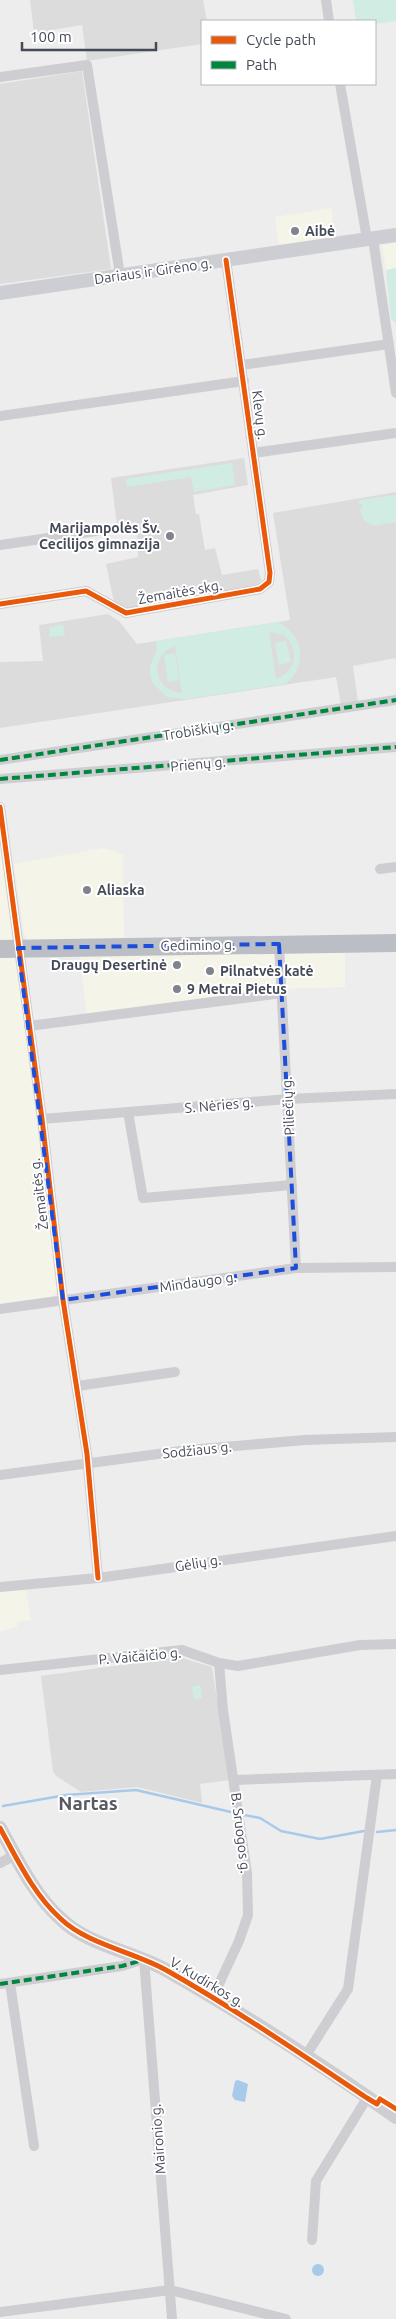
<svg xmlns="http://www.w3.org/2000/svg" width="396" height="2319" font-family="Ubuntu,sans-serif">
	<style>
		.commercial { fill: #f5f4e8 }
		.education { fill: #dcdcdd }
		.green { fill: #d1ece3; fill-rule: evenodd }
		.water { fill: #a7caea }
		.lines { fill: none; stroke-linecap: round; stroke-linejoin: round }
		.stream { stroke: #a7caea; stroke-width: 2.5 }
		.street { stroke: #ceced2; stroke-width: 10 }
		.secondary { stroke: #cdced3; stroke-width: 14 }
		.highway { stroke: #bcbec6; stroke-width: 18 }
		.quiet { stroke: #00873e; stroke-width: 4; stroke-dasharray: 8 4; stroke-linecap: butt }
		.cycleway-casing { stroke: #fff; stroke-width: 8 }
		.cycleway { stroke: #e8590c; stroke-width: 5 }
		.marked { fill: none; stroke: #1d4ed8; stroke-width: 4; stroke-dasharray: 10 6; stroke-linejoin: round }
		.poi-dot { fill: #80838d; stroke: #fff; stroke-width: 2 }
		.labels { text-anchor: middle; stroke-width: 4; stroke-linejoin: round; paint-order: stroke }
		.poi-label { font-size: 14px; font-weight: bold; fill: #454a59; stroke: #fff; text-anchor: start }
		.street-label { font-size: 14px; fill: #454a59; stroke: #fff }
		.district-label { font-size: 19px; font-weight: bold; fill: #595a61; stroke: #fff }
	</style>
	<rect width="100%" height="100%" fill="#eeeded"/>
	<!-- commercial -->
	<g class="commercial">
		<polygon points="331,208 336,238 279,245 275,217"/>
		<polygon points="396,243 396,268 386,270 382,245"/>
		<polygon points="0,838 13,937 12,940 0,943"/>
		<polygon points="103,848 123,855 124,941 28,941 24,933 14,864"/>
		<polygon points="345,948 345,987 278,989 87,1015 79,951"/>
		<polygon points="0,956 12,956 16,959 44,1173 57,1291 54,1296 0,1304"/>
		<polygon points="26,1588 31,1620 17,1622 17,1627 0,1631 0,1590"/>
	</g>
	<!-- education -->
	<g class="education">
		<polygon points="30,0 203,0 207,21 202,21 202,44 87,61 82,25 34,33"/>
		<polygon points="82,71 111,269 0,284 0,84"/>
		<polygon points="244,458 248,485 193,495 196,514 199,514 205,550 215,548 222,575 258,569 261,580 258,585 127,609 114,602 106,564 138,557 136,522 117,525 111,478"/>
		<polygon points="396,492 396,658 353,666 358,702 341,705 336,677 0,728 0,662 43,661 39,625 108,614 119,621 137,644 290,620 273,513"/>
		<polygon points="179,1657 212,1667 230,1780 200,1784 202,1803 137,1787 81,1792 56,1776 53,1771 41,1676"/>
	</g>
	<!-- green -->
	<g class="green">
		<polygon points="353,0 396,0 396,21 375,24 375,21 356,21"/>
		<polygon points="396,268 396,323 391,320 386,270"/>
		<polygon points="232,463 235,485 194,492 191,477 127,487 126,479"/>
		<polygon points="396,495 396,522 374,526 364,520 360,511 363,504 359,504 359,500"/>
		<path d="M278,622c26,14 30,42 8,62l-101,15 -18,-2 -14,-13 -3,-9v-9l7,-17 -1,-8zM269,632l15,3c16,15 13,36 -8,44zM175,646l7,47c-29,-2 -34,-37 -7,-47z"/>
		<polygon points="63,625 65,635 50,637 49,627"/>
		<polygon points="286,641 291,662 279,665 275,643"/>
		<polygon points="175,653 179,680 168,682 164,655"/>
		<polygon points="200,1685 202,1698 194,1700 192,1687"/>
	</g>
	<!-- water -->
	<g class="water">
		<polygon points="238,2080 248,2084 245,2102 235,2100 232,2096 235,2081"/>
		<circle cx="318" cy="2270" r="6"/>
	</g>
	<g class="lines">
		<!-- stream -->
		<g class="stream">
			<polyline points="3,1806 66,1795 136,1790 231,1812"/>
			<polyline points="244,1815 260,1818 281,1831 320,1839 364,1831"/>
			<polyline points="377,1832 396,1830"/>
		</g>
		<!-- street -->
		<g class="street">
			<polyline points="326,0 329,21"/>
			<polyline points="0,77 87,65 120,275"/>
			<polyline points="340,84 367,239"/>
			<polyline points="373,239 396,393"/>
			<polyline points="242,365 389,344"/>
			<polyline points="0,416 244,381"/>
			<polyline points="253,453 396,433"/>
			<polyline points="0,545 96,531"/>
			<polyline points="0,604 86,591 126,613 260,589 269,582 270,573 226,260"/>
			<polyline points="0,760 396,700"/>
			<polyline points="0,779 396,747"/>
			<polyline points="0,807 42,1119 63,1300 87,1454 98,1578"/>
			<polyline points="380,869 396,867"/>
			<polyline points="279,944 296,1268"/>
			<polyline points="29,1026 282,993"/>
			<polyline points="128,1112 143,1198 292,1185"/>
			<polyline points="42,1119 288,1099 396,1094"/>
			<polyline points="0,1309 296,1268 396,1267"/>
			<polyline points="77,1386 175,1372"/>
			<polyline points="0,1475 188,1450 305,1440 396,1437"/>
			<polyline points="0,1587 98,1578 396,1536"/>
			<polyline points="0,1670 182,1650 219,1663 238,1666 360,1645 396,1644"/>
			<polyline points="235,1780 396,1774"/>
			<polyline points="0,1863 15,1855"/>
			<polyline points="10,1983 34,2146"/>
			<polyline points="0,1984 122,1966 144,1959 172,2319"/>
			<polyline points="213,1997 239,1941 248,1915 247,1873 223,1710 219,1663"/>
			<polyline points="305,2057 348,1989 377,1775"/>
			<polyline points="312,2240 316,2181 367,2098"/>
			<polyline points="0,2312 170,2290 286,2319"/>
		</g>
		<!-- secondary -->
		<g class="secondary">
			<polyline points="0,293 396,235"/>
			<path d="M0,1828c17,31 34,67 61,91 26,26 73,33 105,51 79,45 156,95 230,147"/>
		</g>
		<!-- highway -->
		<polyline class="highway" points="0,949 396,943"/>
		<!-- quiet -->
		<g class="quiet">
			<polyline points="0,760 396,700"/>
			<polyline points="0,779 396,747"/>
			<polyline points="0,1984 122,1966 143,1960"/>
		</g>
		<defs>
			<g id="cycleway">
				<polyline points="0,604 86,591 126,613 260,589 269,582 270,573 226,260"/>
				<polyline points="0,807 42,1119 63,1300 87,1454 98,1578"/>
				<path d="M0,1828c17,31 34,67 61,91 26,25 73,33 105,51 69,39 135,84 201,128l10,6 3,-5 16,10"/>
			</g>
		</defs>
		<!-- cycleway casing -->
		<use href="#cycleway" class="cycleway-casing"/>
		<!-- cycleway -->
		<use href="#cycleway" class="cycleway"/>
	</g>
	<!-- marked area -->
	<path class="marked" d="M279,944l17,324 -233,32 -45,-352z"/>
	<!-- markers -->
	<g class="poi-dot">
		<circle cx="295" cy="231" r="5"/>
		<circle cx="170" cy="536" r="5"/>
		<circle cx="87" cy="890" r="5"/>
		<circle cx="177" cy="965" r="5"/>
		<circle cx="210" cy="971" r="5"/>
		<circle cx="177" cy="989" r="5"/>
	</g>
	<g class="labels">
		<!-- poi labels -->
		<g class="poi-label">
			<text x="305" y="236">Aibė</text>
			<text x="160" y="533" text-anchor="end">Marijampolės Šv.<tspan x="160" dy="16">Cecilijos gimnazija</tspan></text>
			<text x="97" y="895">Aliaska</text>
			<text x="167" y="970" text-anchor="end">Draugų Desertinė</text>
			<text x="220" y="976">Pilnatvės katė</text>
			<text x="187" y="994">9 Metrai Pietus</text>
		</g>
		<!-- street labels -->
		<g class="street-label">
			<text transform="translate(153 271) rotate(-8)" y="5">Dariaus ir Girėno g.</text>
			<text transform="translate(260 415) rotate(83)" y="5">Klevų g.</text>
			<text transform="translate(180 592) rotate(-10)" y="5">Žemaitės skg.</text>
			<text transform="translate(198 730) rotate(-9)" y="5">Trobiškių g.</text>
			<text transform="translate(198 764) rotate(-5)" y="5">Prienų g.</text>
			<text transform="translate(198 945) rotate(-1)" y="5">Gedimino g.</text>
			<text transform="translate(219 1105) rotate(-5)" y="5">S. Nėries g.</text>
			<text transform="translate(288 1106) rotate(-93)" y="5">Piliečių g.</text>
			<text transform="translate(39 1194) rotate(-97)" y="5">Žemaitės g.</text>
			<text transform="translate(198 1282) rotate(-8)" y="5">Mindaugo g.</text>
			<text transform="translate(197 1450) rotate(-6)" y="5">Sodžiaus g.</text>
			<text transform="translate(198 1563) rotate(-9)" y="5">Gėlių g.</text>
			<text transform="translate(140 1656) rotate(-5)" y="5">P. Vaičaičio g.</text>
			<text transform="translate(241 1833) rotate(83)" y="5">B. Sruogos g.</text>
			<text transform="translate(207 1982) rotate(31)" y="5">V. Kudirkos g.</text>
			<text transform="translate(158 2139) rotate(-94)" y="5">Maironio g.</text>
		</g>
		<!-- district labels -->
		<g class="district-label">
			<text x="88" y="1810">Nartas</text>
		</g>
	</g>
	<!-- legend -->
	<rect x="201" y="20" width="175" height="65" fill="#ffffff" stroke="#b5b7bd"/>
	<rect x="211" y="36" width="25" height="8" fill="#e8590c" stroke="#b5b7bd"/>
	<text x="246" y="45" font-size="15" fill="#454a59">Cycle path</text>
	<rect x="211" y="61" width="25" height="8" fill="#00873e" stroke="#b5b7bd"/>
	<text x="246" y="70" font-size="15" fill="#454a59">Path</text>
	<!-- scale -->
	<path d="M22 42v8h134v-8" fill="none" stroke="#454a59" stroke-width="2.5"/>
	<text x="30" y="42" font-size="15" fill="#454a59" stroke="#ffffff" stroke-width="4" paint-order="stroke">100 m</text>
</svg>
